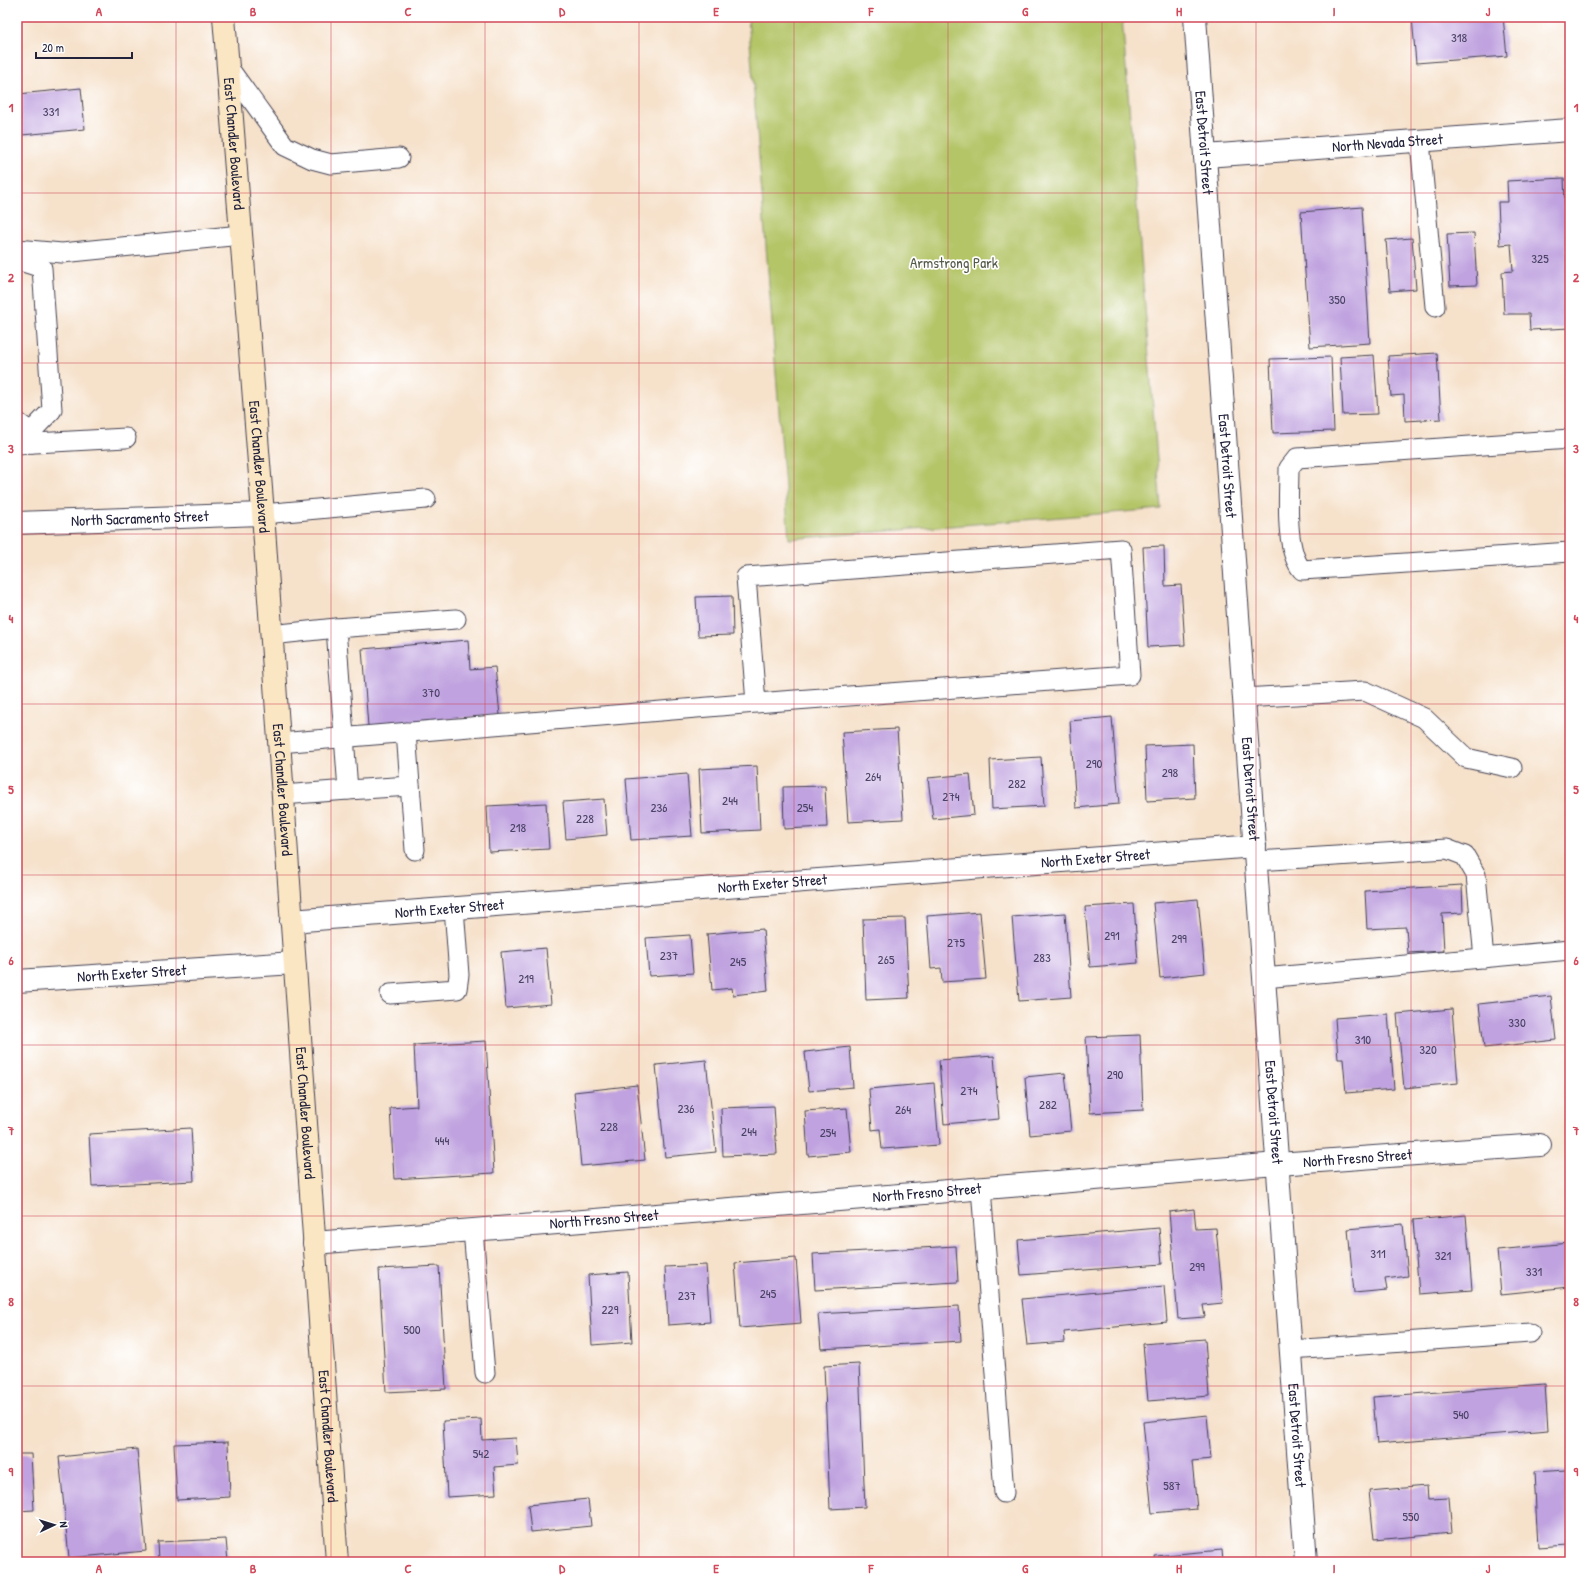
<svg xmlns="http://www.w3.org/2000/svg" width="1587" height="1579" font-family="'Patrick Hand',sans-serif">
	<style>
		.green { fill: #b4c568; stroke: #6b7452 }
		.building { fill: #bfa2df }
		.lines { fill: none; stroke-linecap: round; stroke-linejoin: round }
		.lane-casing { stroke: #423f50; stroke-width: 21 }
		.street-casing { stroke: #423f50; stroke-width: 24 }
		.secondary-casing { stroke: #423f50; stroke-width: 24 }
		.lane { stroke: #fff; stroke-width: 19 }
		.street { stroke: #fff; stroke-width: 22 }
		.secondary { stroke: #fbe6c4; stroke-width: 22 }
		.grid { fill: none; stroke: #d1495b; stroke-width: 1; stroke-opacity: 0.55 }
		.labels { text-anchor: middle; stroke-width: 3.5; stroke-linejoin: round; paint-order: stroke }
		.number-label { font-size: 13px; fill: #494264 }
		.street-label { font-size: 15px; fill: #22223b; stroke: #fff }
		.park-label { font-size: 15px; fill: #555b4b; stroke: #fff }
		.neatline { fill: none; stroke: #d1495b; stroke-width: 1.5 }
		.grid-label { font-size: 13px; text-anchor: middle; font-weight: bold; fill: #d1495b }
	</style>
	<rect width="100%" height="100%" fill="#fff"/>
	<filter id="ink" filterUnits="userSpaceOnUse"><feTurbulence type="fractalNoise" baseFrequency=".025" numOctaves="2"/><feDisplacementMap in="SourceGraphic" scale="8" xChannelSelector="R" yChannelSelector="G"/><feConvolveMatrix kernelMatrix="1 2 1 2 8 2 1 2 1" color-interpolation-filters="sRGB"/></filter>
	<filter id="wash" filterUnits="userSpaceOnUse"><feTurbulence type="fractalNoise" baseFrequency=".012" numOctaves="4" result="noise"/><feDisplacementMap in="SourceGraphic" scale="16" xChannelSelector="R" yChannelSelector="G"/><feGaussianBlur stdDeviation="0.9" result="paint"/><feColorMatrix in="noise" values="0 0 0 0 0 0 0 0 0 0 0 0 0 0 0 0 0 1.4 0 .05"/><feComposite in="paint" operator="in"/></filter>
	<g filter="url(#wash)">
		<rect width="100%" height="100%" fill="#f6e1ca"/>
		<!-- green -->
		<polygon class="green" points="748,17 1122,17 1161,509 789,539"/>
		<g id="blocks">
			<!-- building -->
			<g class="building">
				<polygon points="1412,17 1503,17 1507,56 1416,63"/>
				<polygon points="81,88 85,129 22,135 18,94"/>
				<polygon points="1564,178 1570,328 1530,330 1529,314 1504,314 1502,272 1513,271 1511,244 1500,245 1498,202 1508,202 1507,181"/>
				<polygon points="1362,207 1370,343 1310,347 1301,212"/>
				<polygon points="1474,233 1477,285 1450,286 1447,234"/>
				<polygon points="1412,238 1416,289 1390,291 1386,240"/>
				<polygon points="1437,353 1441,419 1405,421 1404,395 1391,396 1388,356"/>
				<polygon points="1374,355 1378,414 1343,415 1340,357"/>
				<polygon points="1331,357 1334,431 1273,433 1270,359"/>
				<polygon points="1164,546 1165,586 1181,585 1185,645 1148,647 1143,547"/>
				<polygon points="732,596 733,635 698,636 696,597"/>
				<polygon points="468,640 470,669 495,667 500,715 368,726 362,649"/>
				<polygon points="1112,717 1119,804 1076,808 1070,721"/>
				<polygon points="897,729 903,819 848,822 842,732"/>
				<polygon points="1193,744 1195,798 1147,801 1145,746"/>
				<polygon points="1041,757 1044,806 992,809 990,760"/>
				<polygon points="757,766 760,830 702,833 699,769"/>
				<polygon points="687,774 692,836 631,840 626,779"/>
				<polygon points="970,774 974,815 933,819 928,778"/>
				<polygon points="825,786 827,827 784,829 783,787"/>
				<polygon points="604,799 607,835 566,839 563,802"/>
				<polygon points="546,803 549,849 489,852 487,806"/>
				<polygon points="1462,885 1463,913 1442,914 1444,951 1408,953 1406,927 1367,929 1365,891"/>
				<polygon points="1198,899 1205,973 1160,978 1153,903"/>
				<polygon points="1134,904 1138,963 1090,967 1085,907"/>
				<polygon points="980,912 986,979 942,982 941,968 931,969 927,916"/>
				<polygon points="1065,913 1071,997 1019,1001 1012,917"/>
				<polygon points="905,918 909,998 866,1000 863,919"/>
				<polygon points="763,929 768,991 733,995 732,988 712,990 707,934"/>
				<polygon points="690,935 693,973 649,976 646,938"/>
				<polygon points="546,948 551,1004 506,1008 501,952"/>
				<polygon points="1551,996 1556,1040 1484,1048 1479,1004"/>
				<polygon points="1452,1009 1458,1083 1404,1088 1397,1014"/>
				<polygon points="1388,1014 1394,1089 1346,1093 1343,1059 1338,1059 1335,1018"/>
				<polygon points="1140,1035 1143,1110 1090,1113 1086,1037"/>
				<polygon points="486,1041 494,1173 394,1179 390,1108 417,1106 414,1045"/>
				<polygon points="850,1047 853,1087 809,1091 805,1052"/>
				<polygon points="994,1056 999,1119 944,1124 939,1060"/>
				<polygon points="706,1060 716,1152 665,1157 656,1065"/>
				<polygon points="1065,1073 1071,1131 1030,1135 1025,1077"/>
				<polygon points="934,1083 939,1145 882,1149 880,1129 872,1130 869,1089"/>
				<polygon points="637,1085 645,1160 581,1166 574,1092"/>
				<polygon points="774,1106 777,1154 723,1156 721,1108"/>
				<polygon points="847,1108 851,1152 808,1156 805,1111"/>
				<polygon points="191,1128 194,1181 92,1186 89,1134"/>
				<polygon points="1194,1209 1196,1229 1216,1228 1223,1303 1203,1305 1205,1317 1178,1319 1169,1212"/>
				<polygon points="1466,1215 1472,1290 1419,1294 1413,1220"/>
				<polygon points="1403,1224 1408,1276 1385,1279 1387,1290 1354,1293 1348,1229"/>
				<polygon points="1159,1228 1162,1264 1021,1275 1018,1240"/>
				<polygon points="1569,1243 1570,1287 1501,1294 1497,1250"/>
				<polygon points="956,1246 958,1282 815,1290 813,1254"/>
				<polygon points="796,1258 801,1323 740,1328 735,1263"/>
				<polygon points="706,1265 710,1322 668,1325 665,1267"/>
				<polygon points="439,1266 446,1389 386,1392 379,1269"/>
				<polygon points="628,1272 632,1342 592,1345 588,1275"/>
				<polygon points="1164,1286 1167,1322 1064,1332 1065,1342 1027,1345 1022,1299"/>
				<polygon points="959,1306 961,1341 821,1349 818,1314"/>
				<polygon points="1205,1339 1209,1396 1148,1401 1143,1344"/>
				<polygon points="859,1364 865,1507 830,1509 824,1366"/>
				<polygon points="1545,1384 1548,1430 1377,1444 1373,1397"/>
				<polygon points="1207,1415 1211,1459 1192,1461 1197,1509 1152,1513 1143,1422"/>
				<polygon points="481,1419 482,1440 516,1438 518,1465 494,1467 496,1494 447,1497 443,1421"/>
				<polygon points="228,1442 230,1497 177,1500 174,1444"/>
				<polygon points="137,1449 146,1551 69,1558 59,1457"/>
				<polygon points="17,1454 31,1454 34,1510 17,1511"/>
				<polygon points="1567,1470 1568,1491 1570,1491 1570,1545 1538,1547 1534,1472"/>
				<polygon points="1427,1486 1428,1499 1449,1498 1452,1533 1374,1540 1369,1491"/>
				<polygon points="588,1499 591,1526 531,1532 528,1505"/>
				<polygon points="226,1539 228,1562 159,1562 158,1542"/>
				<polygon points="1222,1550 1223,1562 1156,1562 1155,1556"/>
			</g>
		</g>
	</g>
	<g filter="url(#ink)">
		<use href="#blocks" fill-opacity="0" stroke="#423f50" stroke-width="1"/>
		<g class="lines">
			<defs>
				<g id="lane">
					<polyline points="228,67 285,146 312,159 331,164 399,158"/>
					<polyline points="1420,141 1435,307"/>
					<polyline points="17,249 62,253 241,235"/>
					<polyline points="17,260 42,268 52,410 31,432 32,443"/>
					<polyline points="17,422 31,432"/>
					<path d="M1570,439l-273,19 -8,10c0,28 -5,81 13,102l268,-18"/>
					<polyline points="17,444 126,438"/>
					<polyline points="263,514 426,499"/>
					<polyline points="271,635 336,628"/>
					<polyline points="1244,698 1365,691 1424,718 1466,758 1512,768"/>
					<polyline points="406,732 415,850"/>
					<polyline points="279,743 756,703 782,701 1130,675 1121,549 746,577 756,703"/>
					<polyline points="348,790 410,786"/>
					<polyline points="282,795 348,790 336,628 456,619"/>
					<polyline points="1256,861 1447,849 1465,856 1476,875 1484,958"/>
					<polyline points="1264,978 1570,950"/>
					<polyline points="390,994 457,989 459,975 454,908"/>
					<polyline points="981,1188 1004,1493"/>
					<polyline points="473,1230 485,1373"/>
					<polyline points="1291,1350 1530,1333"/>
				</g>
				<g id="street">
					<path id="s1" d="M1195,17l111,1545"/>
					<path id="s2" d="M1205,156l365,-26"/>
					<path id="s3" d="M17,523l246,-9"/>
					<path id="s4" d="M291,921l964,-75"/>
					<path id="s5" d="M17,981l277,-18"/>
					<path id="s6" d="M314,1243l964,-79 262,-19"/>
				</g>
				<g id="secondary">
					<path id="s7" d="M224,17l39,497 74,1048"/>
				</g>
			</defs>
			<!-- lane casing -->
			<use href="#lane" class="lane-casing"/>
			<!-- street casing -->
			<use href="#street" class="street-casing"/>
			<!-- secondary casing -->
			<use href="#secondary" class="secondary-casing"/>
			<!-- lane -->
			<use href="#lane" class="lane"/>
			<!-- street -->
			<use href="#street" class="street"/>
			<!-- secondary -->
			<use href="#secondary" class="secondary"/>
		</g>
	</g>
	<!-- grid -->
	<path class="grid" d="M176,17v1545M331,17v1545M485,17v1545M639,17v1545M794,17v1545M948,17v1545M1102,17v1545M1256,17v1545M1411,17v1545M17,193h1553M17,363h1553M17,534h1553M17,704h1553M17,875h1553M17,1045h1553M17,1216h1553M17,1386h1553"/>
	<g class="labels">
		<!-- number labels -->
		<g class="number-label">
			<text x="1459" y="42">318</text>
			<text x="51" y="116">331</text>
			<text x="1540" y="263">325</text>
			<text x="1337" y="304">350</text>
			<text x="431" y="697">370</text>
			<text x="1094" y="768">290</text>
			<text x="1170" y="777">298</text>
			<text x="873" y="781">264</text>
			<text x="1017" y="788">282</text>
			<text x="951" y="801">274</text>
			<text x="730" y="805">244</text>
			<text x="659" y="812">236</text>
			<text x="805" y="812">254</text>
			<text x="585" y="823">228</text>
			<text x="518" y="832">218</text>
			<text x="1112" y="940">291</text>
			<text x="1179" y="943">299</text>
			<text x="956" y="947">275</text>
			<text x="669" y="960">237</text>
			<text x="1042" y="962">283</text>
			<text x="886" y="964">265</text>
			<text x="738" y="966">245</text>
			<text x="526" y="983">219</text>
			<text x="1517" y="1027">330</text>
			<text x="1363" y="1044">310</text>
			<text x="1428" y="1054">320</text>
			<text x="1115" y="1079">290</text>
			<text x="969" y="1095">274</text>
			<text x="1048" y="1109">282</text>
			<text x="686" y="1113">236</text>
			<text x="903" y="1114">264</text>
			<text x="609" y="1131">228</text>
			<text x="749" y="1136">244</text>
			<text x="828" y="1137">254</text>
			<text x="442" y="1145">444</text>
			<text x="1378" y="1258">311</text>
			<text x="1443" y="1260">321</text>
			<text x="1197" y="1271">299</text>
			<text x="1534" y="1276">331</text>
			<text x="768" y="1298">245</text>
			<text x="687" y="1300">237</text>
			<text x="610" y="1314">229</text>
			<text x="412" y="1334">500</text>
			<text x="1461" y="1419">540</text>
			<text x="481" y="1458">542</text>
			<text x="1172" y="1490">587</text>
			<text x="1411" y="1521">550</text>
		</g>
		<!-- street labels -->
		<g class="street-label">
			<text dy="5" stroke="none"><textPath href="#s7" startOffset="127">East Chandler Boulevard</textPath></text>
			<text dy="5" stroke="none"><textPath href="#s1" startOffset="126">East Detroit Street</textPath></text>
			<text dy="5" stroke="none"><textPath href="#s2" startOffset="183">North Nevada Street</textPath></text>
			<text dy="5" stroke="none"><textPath href="#s7" startOffset="451">East Chandler Boulevard</textPath></text>
			<text dy="5" stroke="none"><textPath href="#s1" startOffset="450">East Detroit Street</textPath></text>
			<text dy="5" stroke="none"><textPath href="#s3" startOffset="123">North Sacramento Street</textPath></text>
			<text dy="5" stroke="none"><textPath href="#s7" startOffset="775">East Chandler Boulevard</textPath></text>
			<text dy="5" stroke="none"><textPath href="#s1" startOffset="774">East Detroit Street</textPath></text>
			<text dy="5" stroke="none"><textPath href="#s4" startOffset="807">North Exeter Street</textPath></text>
			<text dy="5" stroke="none"><textPath href="#s4" startOffset="483">North Exeter Street</textPath></text>
			<text dy="5" stroke="none"><textPath href="#s4" startOffset="159">North Exeter Street</textPath></text>
			<text dy="5" stroke="none"><textPath href="#s5" startOffset="115">North Exeter Street</textPath></text>
			<text dy="5" stroke="none"><textPath href="#s7" startOffset="1099">East Chandler Boulevard</textPath></text>
			<text dy="5" stroke="none"><textPath href="#s1" startOffset="1098">East Detroit Street</textPath></text>
			<text dy="5" stroke="none"><textPath href="#s6" startOffset="1047">North Fresno Street</textPath></text>
			<text dy="5" stroke="none"><textPath href="#s6" startOffset="615">North Fresno Street</textPath></text>
			<text dy="5" stroke="none"><textPath href="#s6" startOffset="291">North Fresno Street</textPath></text>
			<text dy="5" stroke="none"><textPath href="#s7" startOffset="1423">East Chandler Boulevard</textPath></text>
			<text dy="5" stroke="none"><textPath href="#s1" startOffset="1422">East Detroit Street</textPath></text>
		</g>
		<!-- park labels -->
		<g class="park-label">
			<text x="954" y="268">Armstrong Park</text>
		</g>
	</g>
	<!-- margin -->
	<rect width="1587" height="1579" fill="none" stroke="#fff" stroke-width="44"/>
	<!-- north arrow -->
	<g transform="translate(54 1525) rotate(86)" stroke="#ffffff" stroke-width="3" paint-order="stroke">
	<path d="M0-3L7 15L0 10L-7 15Z" fill="#22223b"/>
	<text y="-6" font-size="11" font-weight="bold" text-anchor="middle" fill="#22223b">N</text>
	</g>
	<!-- scale -->
	<path d="M36 52v6h96v-6" fill="none" stroke="#22223b" stroke-width="2"/>
	<text x="42" y="52" font-size="12" fill="#22223b" stroke="#ffffff" stroke-width="3" paint-order="stroke">20 m</text>
	<rect x="22" y="22" width="1543" height="1535" class="neatline"/>
	<g class="grid-label">
		<text x="99" y="16">A</text>
		<text x="253" y="16">B</text>
		<text x="408" y="16">C</text>
		<text x="562" y="16">D</text>
		<text x="716" y="16">E</text>
		<text x="871" y="16">F</text>
		<text x="1025" y="16">G</text>
		<text x="1179" y="16">H</text>
		<text x="1334" y="16">I</text>
		<text x="1488" y="16">J</text>
		<text x="11" y="112">1</text>
		<text x="1576" y="112">1</text>
		<text x="11" y="282">2</text>
		<text x="1576" y="282">2</text>
		<text x="11" y="453">3</text>
		<text x="1576" y="453">3</text>
		<text x="11" y="623">4</text>
		<text x="1576" y="623">4</text>
		<text x="11" y="794">5</text>
		<text x="1576" y="794">5</text>
		<text x="11" y="965">6</text>
		<text x="1576" y="965">6</text>
		<text x="11" y="1135">7</text>
		<text x="1576" y="1135">7</text>
		<text x="11" y="1306">8</text>
		<text x="1576" y="1306">8</text>
		<text x="11" y="1476">9</text>
		<text x="1576" y="1476">9</text>
		<text x="99" y="1573">A</text>
		<text x="253" y="1573">B</text>
		<text x="408" y="1573">C</text>
		<text x="562" y="1573">D</text>
		<text x="716" y="1573">E</text>
		<text x="871" y="1573">F</text>
		<text x="1025" y="1573">G</text>
		<text x="1179" y="1573">H</text>
		<text x="1334" y="1573">I</text>
		<text x="1488" y="1573">J</text>
	</g>
</svg>
